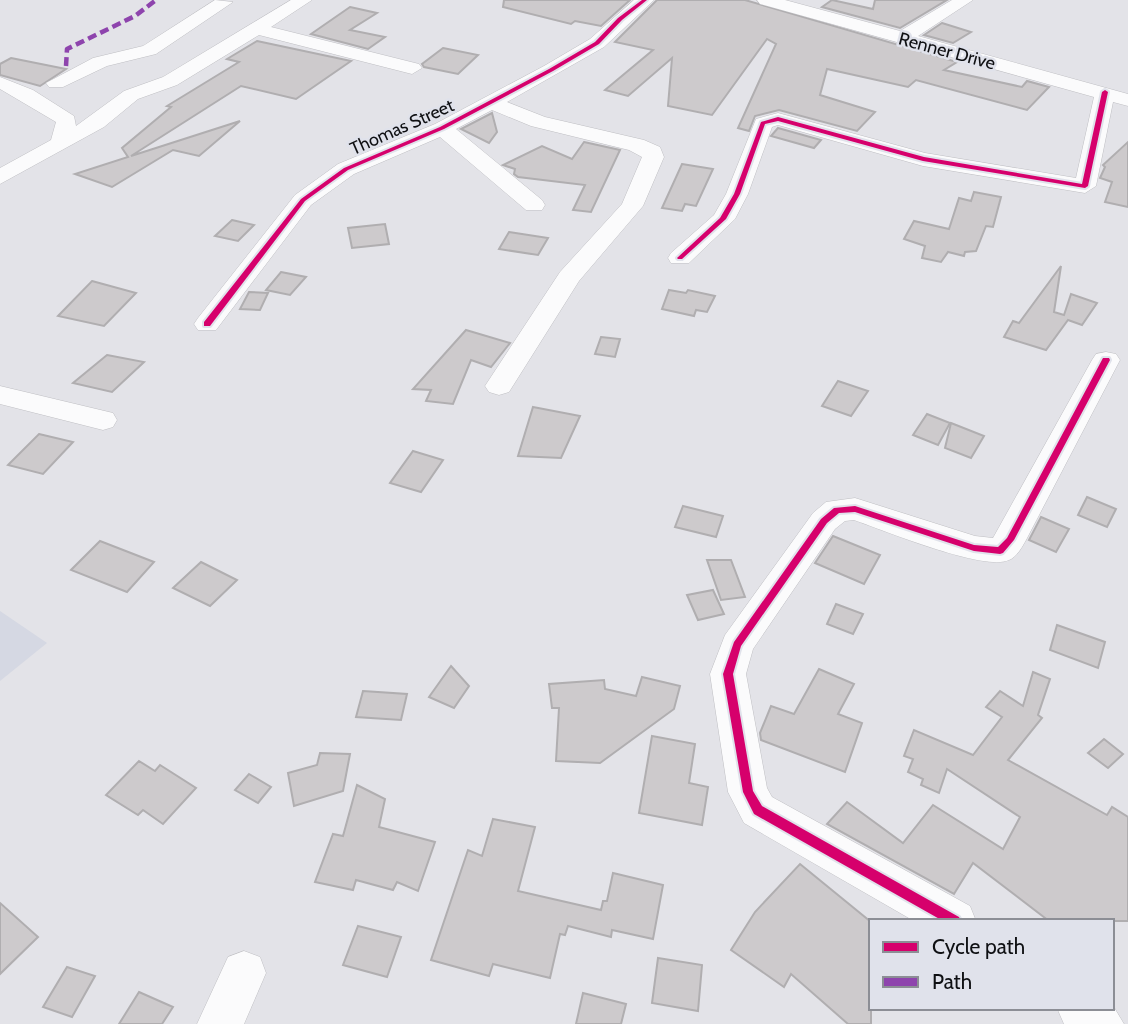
<svg xmlns="http://www.w3.org/2000/svg" width="1128" height="1024" font-family="Cabin,sans-serif">
	<style>
		.built { fill: #d5d8e3 }
		.building { fill: #cdcacc; stroke: #b0aeb0; stroke-width: 2 }
		.lines { fill: none; stroke-linecap: round; stroke-linejoin: round }
		.minor-casing { stroke: #bfbfc3; stroke-width: 1 }
		.minor { fill: #fbfbfc; fill-rule: evenodd }
		.quiet { stroke: #8e44ad; stroke-width: 4.5; stroke-dasharray: 9 4.5; stroke-linecap: butt }
		.cycleway-casing { stroke: #e0e2eb; stroke-width: 4 }
		.cycleway { fill: #d6006c; fill-rule: evenodd }
		.labels { text-anchor: middle; stroke-width: 5; stroke-linejoin: round; paint-order: stroke }
		.far-street-label { font-size: 18px; fill: #0f1013; stroke: #e0e2eb }
	</style>
	<rect width="100%" height="100%" fill="#e3e3e8"/>
	<!-- built -->
	<polygon class="built" points="0,611 47,643 0,681"/>
	<!-- building -->
	<g class="building">
		<polygon points="504,0 630,0 601,26 575,21 571,24 503,7"/>
		<polygon points="657,0 745,0 957,62 944,70 1022,87 1027,81 1049,87 1027,110 916,80 908,87 827,69 820,95 875,112 857,131 779,110 755,116 749,131 738,128 776,44 767,39 712,115 668,106 672,58 628,96 605,90 653,50 615,42"/>
		<polygon points="832,0 873,9 875,0 947,0 900,28 822,7"/>
		<polygon points="350,7 377,13 350,30 385,37 368,49 311,34"/>
		<polygon points="942,23 971,32 953,43 924,35"/>
		<polygon points="257,41 351,61 296,99 241,86 131,156 240,121 199,156 173,150 112,187 75,174 128,157 122,148 171,107 167,106 239,62 227,59"/>
		<polygon points="443,48 478,55 458,74 424,67 422,64"/>
		<polygon points="11,58 66,69 40,86 0,75 0,64"/>
		<polygon points="492,113 497,132 489,143 461,129"/>
		<polygon points="778,128 821,140 814,148 771,136"/>
		<polygon points="584,142 620,150 591,212 573,210 585,185 518,177 514,174 515,169 503,165 542,146 572,159"/>
		<polygon points="1128,142 1128,207 1105,202 1112,182 1100,178 1105,167 1103,165"/>
		<polygon points="682,164 713,169 696,206 685,204 682,211 662,208"/>
		<polygon points="974,192 1001,197 993,227 986,226 976,251 965,252 964,256 948,252 941,262 922,258 925,246 904,239 914,221 949,229 959,198 971,201"/>
		<polygon points="232,220 254,225 238,241 215,236"/>
		<polygon points="385,224 389,244 352,248 348,228"/>
		<polygon points="509,232 548,238 538,255 499,249"/>
		<polygon points="1061,266 1054,312 1064,315 1071,294 1097,303 1082,325 1068,320 1046,350 1004,337 1013,321 1019,323"/>
		<polygon points="281,272 306,277 290,295 266,290"/>
		<polygon points="92,281 136,293 104,326 58,316"/>
		<polygon points="669,290 686,293 688,290 715,296 707,312 696,310 694,316 662,309"/>
		<polygon points="249,292 268,293 260,310 240,309"/>
		<polygon points="466,330 510,343 491,367 471,360 453,404 426,401 431,390 413,389"/>
		<polygon points="601,337 620,339 615,357 595,354"/>
		<polygon points="107,355 144,362 112,392 73,383"/>
		<polygon points="838,381 868,391 851,416 822,406"/>
		<polygon points="533,407 580,416 561,458 518,456"/>
		<polygon points="927,414 950,423 938,445 913,435"/>
		<polygon points="951,423 984,436 971,458 945,448"/>
		<polygon points="39,434 73,442 43,474 8,465"/>
		<polygon points="413,451 443,460 421,492 390,483"/>
		<polygon points="1087,497 1116,509 1107,527 1078,515"/>
		<polygon points="683,506 723,516 716,537 675,527"/>
		<polygon points="1041,517 1069,529 1056,552 1029,540"/>
		<polygon points="833,536 880,555 864,584 815,563"/>
		<polygon points="100,541 154,562 127,592 71,570"/>
		<polygon points="707,560 731,560 745,597 721,600"/>
		<polygon points="201,562 237,580 210,606 173,588"/>
		<polygon points="713,590 724,614 698,620 687,595"/>
		<polygon points="836,604 863,614 853,634 827,624"/>
		<polygon points="1057,625 1105,642 1098,668 1050,650"/>
		<polygon points="451,666 469,686 454,708 429,697"/>
		<polygon points="819,669 854,684 838,714 862,723 845,772 761,740 760,733 771,706 794,714"/>
		<polygon points="1033,672 1050,679 1038,715 1042,718 1008,760 1107,815 1112,807 1128,817 1128,921 1049,921 973,863 954,894 827,824 847,802 903,843 933,805 1003,849 1020,817 947,769 939,793 921,785 923,779 908,772 913,759 904,756 914,730 973,755 1002,717 986,707 1000,691 1023,706"/>
		<polygon points="642,677 680,686 674,709 600,763 556,761 559,708 552,708 549,684 604,680 605,689 636,696"/>
		<polygon points="363,691 407,694 401,720 356,717"/>
		<polygon points="652,736 695,744 689,783 708,787 702,825 639,813"/>
		<polygon points="1104,739 1123,754 1108,768 1088,753"/>
		<polygon points="320,753 350,754 343,791 294,806 288,773 317,765"/>
		<polygon points="139,761 155,771 160,765 196,788 163,824 143,810 138,815 106,795"/>
		<polygon points="249,774 271,787 258,803 235,790"/>
		<polygon points="357,785 385,799 379,827 435,842 418,891 397,882 393,890 356,880 353,890 315,882 333,834 343,836"/>
		<polygon points="493,819 535,827 518,891 601,910 603,901 607,901 613,873 663,885 653,939 612,930 611,937 568,926 565,935 560,934 550,978 493,964 489,976 431,960 468,850 482,856"/>
		<polygon points="800,864 871,922 871,1024 848,1024 791,974 784,987 731,950 755,912"/>
		<polygon points="0,903 38,937 0,974"/>
		<polygon points="358,926 401,937 387,977 343,965"/>
		<polygon points="658,958 702,965 698,1011 652,1003"/>
		<polygon points="67,967 95,976 72,1017 43,1007"/>
		<polygon points="139,992 173,1007 162,1024 119,1024"/>
		<polygon points="583,993 626,1004 621,1024 576,1024"/>
	</g>
	<g class="lines">
		<defs>
			<g id="minor">
				<polygon points="215,0 233,2 156,54 107,66 63,87 49,87 46,83 93,58 143,46"/>
				<polygon points="291,0 312,0 271,27 419,64 422,68 412,74 259,35 177,85 138,99 104,127 0,184 0,168 51,140 56,122 0,89 0,77 33,90 74,116 76,126 124,91 163,77"/>
				<polygon points="634,0 654,0 604,47 507,102 545,117 644,140 660,147 664,157 643,206 579,281 509,392 499,395 489,392 485,386 560,272 622,204 642,157 629,150 531,126 492,110 456,129 542,200 545,205 542,210 526,210 440,137 354,174 311,205 216,330 198,330 194,324 198,318 295,195 338,164 435,124 544,66 590,39"/>
				<polygon points="757,0 785,0 900,31 952,0 973,0 918,36 1128,94 1128,106 1113,102 1096,186 1085,193 923,166 778,125 772,127 748,194 735,219 689,263 671,263 668,258 671,253 714,215 726,194 756,119 778,113 925,153 1076,178 1094,97 760,4"/>
				<path d="M1106,352l10,2 4,6 -94,180c-4,7 -9,17 -17,20 -24,12 -126,-30 -155,-40l-9,1 -10,8 -82,120 -7,25 21,114 5,9 198,109 6,15h-62l-170,-98 -16,-31 -18,-118 15,-39 88,-122 13,-11 29,-4 120,38 18,2 99,-178 4,-6z"/>
				<polygon points="0,386 113,413 117,420 113,427 103,430 0,404"/>
				<polygon points="244,951 260,957 266,973 244,1024 197,1024 228,957"/>
				<polygon points="1112,1004 1124,1024 1064,1024 1057,1008 1112,1008"/>
			</g>
		</defs>
		<!-- minor casing -->
		<use href="#minor" class="minor-casing"/>
		<!-- minor -->
		<use href="#minor" class="minor"/>
		<!-- quiet -->
		<polyline class="quiet" points="66,66 67,49 135,16 156,0"/>
		<defs>
			<g id="cycleway">
				<polygon points="642,0 647,0 622,20 599,44 553,71 444,129 348,170 305,201 210,326 204,326 204,322 301,199 344,168 440,127 549,69 595,42 618,18"/>
				<polygon points="1105,90 1108,92 1088,186 1085,188 923,161 778,121 765,124 740,194 726,219 682,259 678,259 677,258 720,218 734,194 761,122 778,117 924,157 1082,184 1102,92"/>
				<polygon points="1103,358 1109,358 1110,360 1014,540 1003,553 1000,554 974,551 855,512 839,513 827,523 741,646 733,674 753,791 762,806 959,917 961,921 943,921 754,814 743,792 723,674 734,642 821,519 834,508 855,506 974,545 998,547 1007,538"/>
			</g>
		</defs>
		<!-- cycleway casing -->
		<use href="#cycleway" class="cycleway-casing"/>
		<!-- cycleway -->
		<use href="#cycleway" class="cycleway"/>
	</g>
	<g class="labels">
		<!-- far-street labels -->
		<g class="far-street-label">
			<text transform="translate(947 51) rotate(15)" y="6">Renner Drive</text>
			<text transform="translate(402 127) rotate(-24)" y="6">Thomas Street</text>
		</g>
	</g>
	<!-- legend -->
	<rect x="869" y="919" width="245" height="91" fill="#e0e2eb" stroke="#8c8e95" stroke-width="2"/>
	<rect x="883" y="942" width="35" height="10" fill="#d6006c" stroke="#8c8e95" stroke-width="2"/>
	<text x="932" y="954" font-size="21" fill="#0f1013">Cycle path</text>
	<rect x="883" y="977" width="35" height="10" fill="#8e44ad" stroke="#8c8e95" stroke-width="2"/>
	<text x="932" y="989" font-size="21" fill="#0f1013">Path</text>
</svg>
